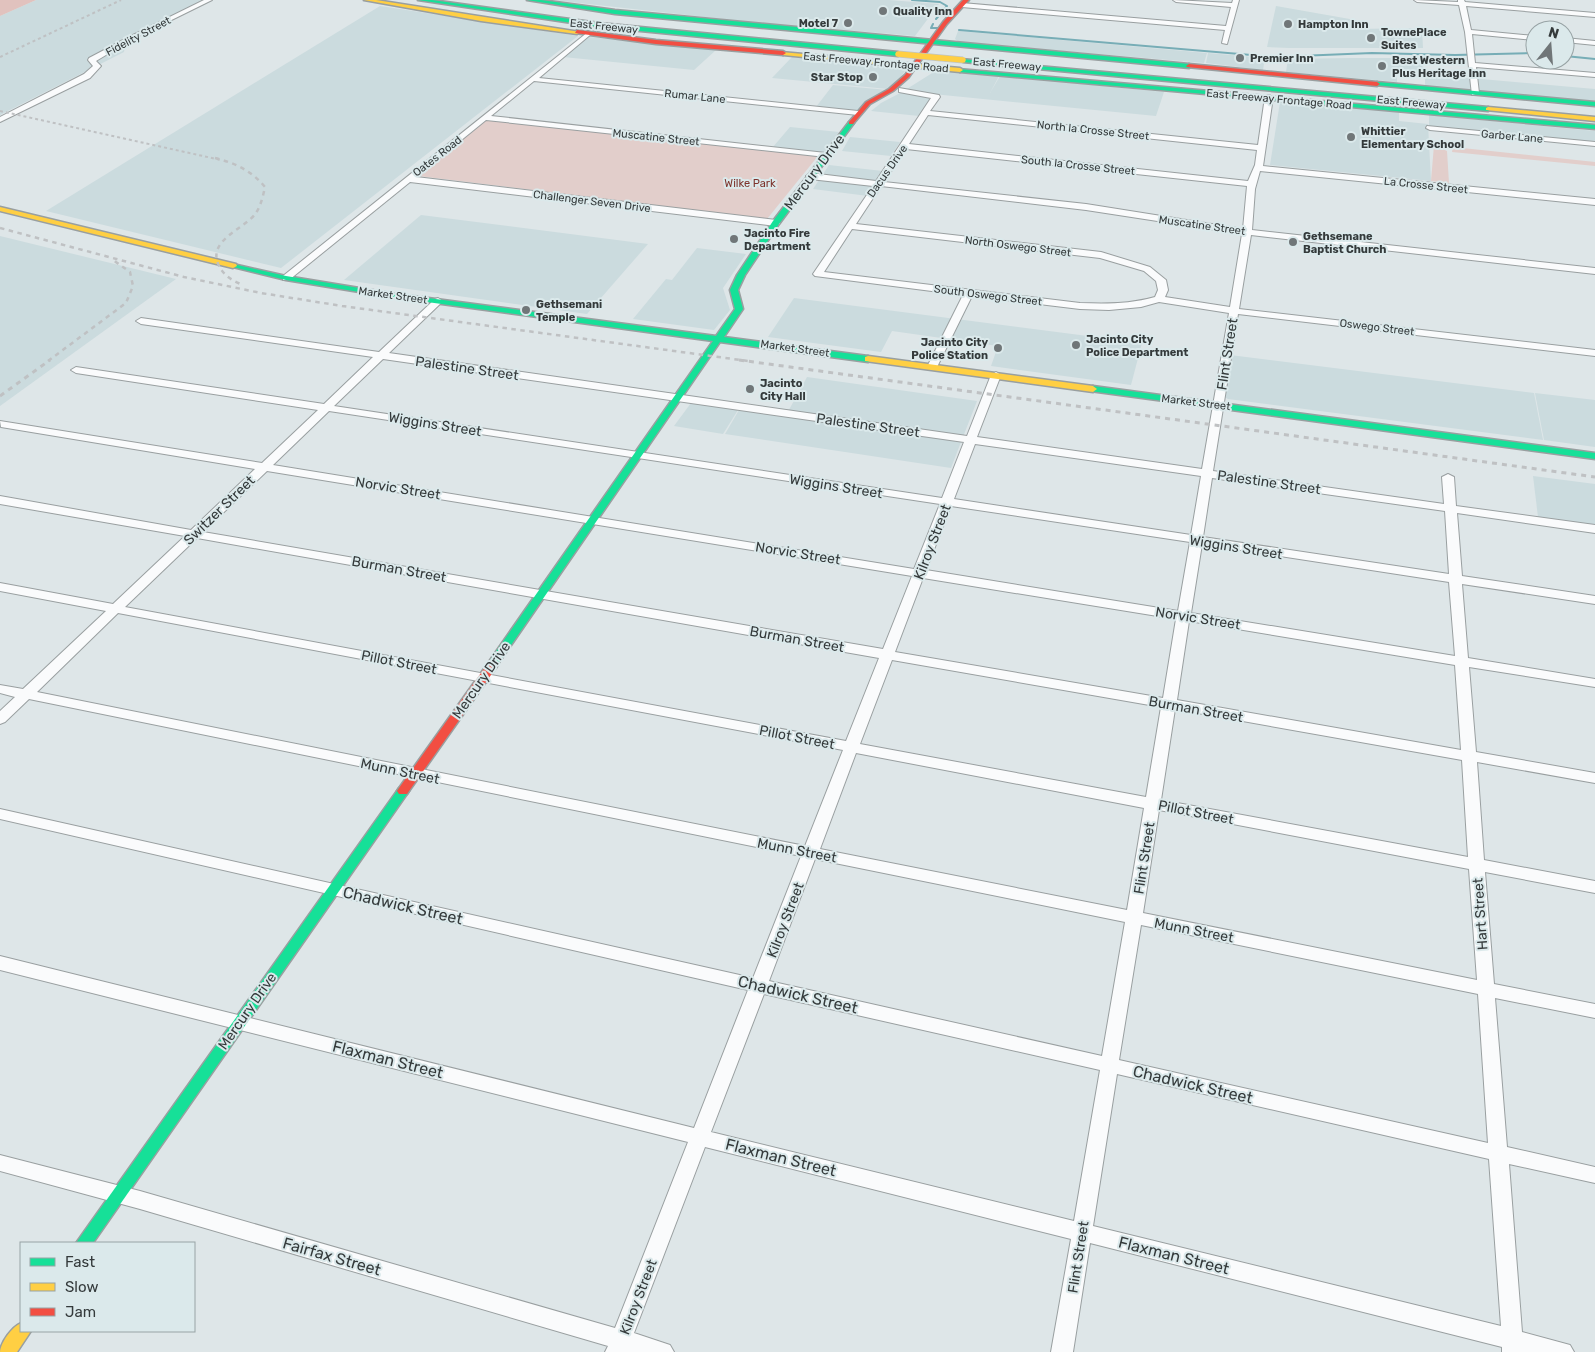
<svg xmlns="http://www.w3.org/2000/svg" width="1595" height="1352" font-family="Rubik,sans-serif">
	<style>
		.built { fill: #cbdbde }
		.green { fill: #e2cecb }
		.forest { fill: #e1c2be }
		.lines { fill: none; stroke-linecap: round; stroke-linejoin: round }
		.stream { stroke: #77adb6; stroke-width: 2 }
		.street-casing { stroke: #999fa0; stroke-width: 2 }
		.fast-casing { stroke: #999fa0; stroke-width: 3 }
		.slow-casing { stroke: #999fa0; stroke-width: 3 }
		.jam-casing { stroke: #999fa0; stroke-width: 3 }
		.street { fill: #fafbfc; fill-rule: evenodd }
		.fast { fill: #16e098; fill-rule: evenodd }
		.slow { fill: #ffcf43; fill-rule: evenodd }
		.jam { fill: #f24e42; fill-rule: evenodd }
		.rail-far2 { stroke: #bfc1c3; stroke-width: 2; stroke-dasharray: 3 3; stroke-linecap: butt }
		.rail-far1 { stroke: #bfc1c3; stroke-width: 2.5; stroke-dasharray: 4.5 4.5; stroke-linecap: butt }
		.rail { stroke: #bfc1c3; stroke-width: 3; stroke-dasharray: 5 5; stroke-linecap: butt }
		.slow-bridge-casing { stroke: #bfc4c5; stroke-width: 7; stroke-linecap: butt }
		.slow-bridge { stroke: #ffcf43; stroke-width: 5.5 }
		.poi-dot { fill: #707678; stroke: #dbe9eb; stroke-width: 2 }
		.labels { text-anchor: middle; stroke-width: 4; stroke-linejoin: round; paint-order: stroke }
		.far-poi-label { font-size: 11px; font-weight: bold; fill: #343a3b; stroke: #dbe9eb; text-anchor: start }
		.far-street-label { font-size: 11px; fill: #343a3b; stroke: #dbe9eb }
		.far-park-label { font-size: 11px; fill: #7d332c; stroke: #dbe9eb }
		.street-label { font-size: 14px; fill: #343a3b; stroke: #dbe9eb }
		.near-street-label { font-size: 16px; fill: #343a3b; stroke: #dbe9eb }
	</style>
	<rect width="100%" height="100%" fill="#dee6e8"/>
	<!-- built -->
	<g class="built">
		<polygon points="36,0 203,0 126,42 124,52 0,115 0,16"/>
		<polygon points="552,0 889,0 939,4 915,36 750,22"/>
		<polygon points="380,6 578,36 281,268 46,211"/>
		<polygon points="1276,6 1361,21 1353,29 1422,28 1423,48 1289,48 1267,47"/>
		<polygon points="958,31 1207,53 1204,63 959,42 955,39"/>
		<polygon points="589,37 716,50 694,70 563,57"/>
		<polygon points="1208,53 1265,58 1263,70 1206,63"/>
		<polygon points="792,57 896,67 905,71 897,82 888,89 772,78"/>
		<polygon points="1350,58 1422,58 1423,75 1397,74 1397,82 1286,72 1288,59"/>
		<polygon points="937,70 999,76 990,93 1000,76 1164,92 1156,116 933,94 919,116 871,111 881,103 902,92"/>
		<polygon points="1425,74 1595,89 1595,102 1425,87"/>
		<polygon points="833,85 888,90 857,111 816,107"/>
		<polygon points="1280,102 1399,112 1399,121 1428,124 1431,181 1270,165"/>
		<polygon points="1429,115 1595,131 1595,143 1429,127"/>
		<polygon points="790,127 839,132 823,153 773,147"/>
		<polygon points="850,137 900,142 891,156 842,151"/>
		<polygon points="829,165 892,172 876,197 813,189"/>
		<polygon points="421,215 648,244 587,314 344,280"/>
		<polygon points="0,236 176,279 0,406"/>
		<polygon points="697,248 746,254 723,288 730,310 714,330 633,319 666,279 672,280"/>
		<polygon points="794,298 1142,343 1131,385 991,366 998,346 892,331 881,352 768,337"/>
		<polygon points="1230,355 1534,393 1543,440 1228,399 1223,396"/>
		<polygon points="807,377 977,401 963,437 843,425 961,442 951,468 725,434 739,410 785,417"/>
		<polygon points="1535,393 1595,400 1595,447 1544,440"/>
		<polygon points="691,403 738,410 723,434 674,426"/>
		<polygon points="1533,476 1595,484 1595,525 1538,517"/>
	</g>
	<!-- green -->
	<g class="green">
		<polygon points="486,120 818,156 767,219 418,176"/>
		<polygon points="1434,145 1447,151 1449,183 1431,181"/>
		<polygon points="1453,147 1595,162 1595,166 1452,152"/>
	</g>
	<!-- forest -->
	<polygon class="forest" points="0,0 36,0 0,16"/>
	<g class="lines">
		<!-- stream -->
		<g class="stream">
			<polyline points="912,0 940,2 947,6 936,19"/>
			<polyline points="933,24 931,28 938,28"/>
			<polyline points="959,30 1274,57 1372,53 1455,55 1535,53"/>
			<polyline points="1565,56 1595,59"/>
		</g>
		<defs>
			<g id="street">
				<polygon points="204,0 212,0 131,40 96,61 101,66 90,78 0,122 0,117 84,74 93,66 88,60 89,58 127,38"/>
				<polygon points="1173,0 1232,3 1233,0 1239,0 1227,44 1222,43 1225,30 962,7 959,5 962,3 1226,26 1231,7 1176,2"/>
				<polygon points="1414,0 1458,2 1458,0 1464,0 1465,2 1595,13 1595,17 1466,6 1471,30 1535,36 1535,40 1472,34 1475,63 1595,73 1595,77 1476,67 1479,93 1472,95 1465,32 1459,5 1417,2"/>
				<polygon points="588,32 591,34 590,35 539,78 858,111 862,113 858,115 534,81 491,116 826,153 830,155 826,157 486,120 416,177 776,220 780,223 776,226 410,182 289,280 283,280 283,276"/>
				<polygon points="1565,38 1595,41 1595,45 1565,42"/>
				<path d="M899,88l40,7 1,2 -10,14 328,34 7,-48 4,-2 4,2 -10,69 332,33v6l-335,-34 -5,18 -3,41 343,38v6l-344,-39 -12,74 356,41v6l-357,-42 -25,157 231,33 -2,-27 6,-3 6,3 2,29 139,19v8l-138,-20 5,63 133,20v8l-133,-20 6,74 127,21v8l-126,-20 7,85 119,21v10l-118,-21 7,98 111,21v12l-110,-21 9,112 101,20v14l-100,-20 12,149 88,20v16l-86,-19 13,168 48,13 4,7h-72v-5l-412,-104 -17,109h-22l20,-113 -366,-92 -71,186 36,12 4,7h-69l3,-6 -468,-137 -140,-38v-16l140,36 475,137 73,-186 -688,-172v-14l694,172 54,-138 -748,-171v-10l753,169 48,-122 -772,-157 -24,23 -5,2v-13l15,-14 -15,-4v-8l23,4 83,-78 -106,-20v-8l113,21 72,-68 -185,-32v-8l191,34 64,-61 -254,-42 -1,-6 262,42 56,-53 -242,-37 -5,-3 5,-3 248,37 49,-47 -232,-33 -5,-3 5,-3 238,34 56,-53 3,-1 5,3 -2,2 -52,50 578,83 24,-61 5,-3 5,3 -24,62 225,32 27,-156 -70,-11 -18,5 -32,3 -29,-1 -108,-13 -35,71 -5,3 -5,-3 36,-72 -148,-19 -2,-2 60,-88 -63,-7 -4,-3 4,-3 66,8 55,-83 -32,-6zM928,115l329,35 -2,15 -7,16 -339,-37zM906,149l341,37 -4,43 -157,-25 -202,-22zM881,186l205,24 156,24 -12,73 -65,-10 3,-7 -2,-10 -16,-13 -49,-15 -245,-28zM852,229l248,29 44,13 12,10 2,9 -3,7c-25,7 -49,7 -75,6l-256,-31zM383,359l581,83 -22,56 -608,-92zM329,411l611,93 -26,65 -641,-104zM975,444l226,32 -10,59 -237,-36zM267,471l645,105 -29,73 -680,-117zM1212,478l233,33 4,63 -246,-37zM951,506l239,36 -12,69 -252,-41zM197,538l682,120 -33,83 -721,-134zM1202,544l247,38 6,74 -264,-43zM923,578l253,41 -13,79 -268,-46zM118,613l725,137 -38,96 -768,-154zM1189,621l266,44 6,85 -284,-50zM892,660l269,47 -15,90 -286,-53zM1175,709l287,51 6,97 -307,-57zM856,753l288,55 -17,102 -307,-61zM1159,810l310,59 8,111 -334,-67zM815,859l310,63 -23,134 -333,-75zM1141,925l337,69 10,149 -369,-83zM764,994l336,76 -26,151 -363,-89zM1117,1074l372,85 12,167 -408,-100z"/>
				<polygon points="1427,126 1595,142 1595,146 1430,130 1426,128"/>
			</g>
			<g id="fast">
				<polygon points="418,0 432,0 599,23 898,52 901,54 898,56 599,27"/>
				<polygon points="527,0 541,0 615,10 1189,64 1192,66 1189,68 615,14"/>
				<polygon points="961,59 1488,107 1491,109 1488,111 963,62"/>
				<polygon points="958,69 1595,125 1595,129 960,72 957,70"/>
				<polygon points="1377,82 1595,102 1595,106 1375,85 1375,83"/>
				<polygon points="851,121 854,123 779,224 745,275 738,290 743,309 724,337 868,356 872,359 868,362 720,342 496,667 488,667 486,665 488,663 713,341 390,297 286,280 229,266 233,264 286,276 390,293 716,336 735,309 730,290 737,275 773,221 849,122"/>
				<polygon points="1093,386 1595,453 1595,459 1090,391 1090,387"/>
				<polygon points="403,787 407,788 409,791 407,794 93,1243 76,1243 399,788"/>
			</g>
			<g id="slow">
				<polygon points="364,0 376,0 580,32 577,34 481,21"/>
				<polygon points="781,52 960,68 963,70 960,72 783,55"/>
				<polygon points="1488,107 1595,117 1595,121 1486,110 1486,108"/>
				<polygon points="0,207 236,264 237,266 233,268 0,211"/>
				<polygon points="868,356 1093,386 1097,389 1093,392 865,361 865,357"/>
				<path d="M21,1323v8h10l-14,21h-17c1,-10 12,-25 21,-29z"/>
			</g>
			<g id="jam">
				<polygon points="963,0 969,0 947,24 909,77 893,91 870,104 853,124 849,124 849,122 866,102 889,89 905,75 943,22"/>
				<polygon points="577,30 656,40 783,51 786,53 783,55 656,44 575,33"/>
				<polygon points="1189,64 1377,82 1380,84 1377,86 1187,67 1186,66"/>
				<polygon points="492,662 498,665 407,794 399,794 397,791 399,788 488,663"/>
			</g>
		</defs>
		<!-- street casing -->
		<use href="#street" class="street-casing"/>
		<!-- fast casing -->
		<use href="#fast" class="fast-casing"/>
		<!-- slow casing -->
		<use href="#slow" class="slow-casing"/>
		<!-- jam casing -->
		<use href="#jam" class="jam-casing"/>
		<!-- street -->
		<use href="#street" class="street"/>
		<!-- fast -->
		<use href="#fast" class="fast"/>
		<!-- slow -->
		<use href="#slow" class="slow"/>
		<!-- jam -->
		<use href="#jam" class="jam"/>
		<!-- rail-far2 -->
		<g class="rail-far2">
			<polyline points="0,57 121,0"/>
			<polyline points="0,111 221,160"/>
		</g>
		<!-- rail-far1 -->
		<g class="rail-far1">
			<path d="M215,158c20,5 37,13 50,29 -2,9 -4,18 -9,26 -11,16 -50,27 -37,53 5,10 14,15 24,19"/>
			<polyline points="0,228 184,277 261,293 342,306 748,361"/>
			<polyline points="48,361 126,303 133,286 130,272 113,260"/>
		</g>
		<!-- rail -->
		<g class="rail">
			<polyline points="739,360 1595,477"/>
			<polyline points="0,396 50,360"/>
		</g>
		<defs>
			<polyline id="slow-bridge" points="898,54 963,60"/>
		</defs>
		<!-- slow-bridge casing -->
		<use href="#slow-bridge" class="slow-bridge-casing"/>
		<!-- slow-bridge -->
		<use href="#slow-bridge" class="slow-bridge"/>
	</g>
	<!-- markers -->
	<g class="poi-dot">
		<circle cx="883" cy="11" r="5"/>
		<circle cx="848" cy="23" r="5"/>
		<circle cx="1288" cy="24" r="5"/>
		<circle cx="1371" cy="38" r="5"/>
		<circle cx="1240" cy="58" r="5"/>
		<circle cx="1382" cy="66" r="5"/>
		<circle cx="873" cy="77" r="5"/>
		<circle cx="1351" cy="137" r="5"/>
		<circle cx="734" cy="239" r="5"/>
		<circle cx="1293" cy="242" r="5"/>
		<circle cx="526" cy="310" r="5"/>
		<circle cx="1076" cy="345" r="5"/>
		<circle cx="998" cy="348" r="5"/>
		<circle cx="750" cy="389" r="5"/>
	</g>
	<g class="labels">
		<!-- far-poi labels -->
		<g class="far-poi-label">
			<text x="893" y="15">Quality Inn</text>
			<text x="838" y="27" text-anchor="end">Motel 7</text>
			<text x="1298" y="28">Hampton Inn</text>
			<text x="1381" y="36">TownePlace<tspan x="1381" dy="13">Suites</tspan></text>
			<text x="1250" y="62">Premier Inn</text>
			<text x="1392" y="64">Best Western<tspan x="1392" dy="13">Plus Heritage Inn</tspan></text>
			<text x="863" y="81" text-anchor="end">Star Stop</text>
			<text x="1361" y="135">Whittier<tspan x="1361" dy="13">Elementary School</tspan></text>
			<text x="744" y="237">Jacinto Fire<tspan x="744" dy="13">Department</tspan></text>
			<text x="1303" y="240">Gethsemane<tspan x="1303" dy="13">Baptist Church</tspan></text>
			<text x="536" y="308">Gethsemani<tspan x="536" dy="13">Temple</tspan></text>
			<text x="1086" y="343">Jacinto City<tspan x="1086" dy="13">Police Department</tspan></text>
			<text x="988" y="346" text-anchor="end">Jacinto City<tspan x="988" dy="13">Police Station</tspan></text>
			<text x="760" y="387">Jacinto<tspan x="760" dy="13">City Hall</tspan></text>
		</g>
		<!-- far-street labels -->
		<g class="far-street-label">
			<text transform="translate(604 26) rotate(6)" y="4">East Freeway</text>
			<text transform="translate(138 36) rotate(-28)" y="4">Fidelity Street</text>
			<text transform="translate(876 62) rotate(5)" y="4">East Freeway Frontage Road</text>
			<text transform="translate(1007 64) rotate(5)" y="4">East Freeway</text>
			<text transform="translate(695 96) rotate(6)" y="4">Rumar Lane</text>
			<text transform="translate(1279 99) rotate(5)" y="4">East Freeway Frontage Road</text>
			<text transform="translate(1411 102) rotate(5)" y="4">East Freeway</text>
			<text transform="translate(1093 130) rotate(6)" y="4">North la Crosse Street</text>
			<text transform="translate(1512 136) rotate(5)" y="4">Garber Lane</text>
			<text transform="translate(656 137) rotate(6)" y="4">Muscatine Street</text>
			<text transform="translate(437 156) rotate(-38)" y="4">Oates Road</text>
			<text transform="translate(1078 165) rotate(6)" y="4">South la Crosse Street</text>
			<text transform="translate(887 171) rotate(-55)" y="4">Dacus Drive</text>
			<text transform="translate(1426 185) rotate(6)" y="4">La Crosse Street</text>
			<text transform="translate(592 201) rotate(7)" y="4">Challenger Seven Drive</text>
			<text transform="translate(1202 225) rotate(8)" y="4">Muscatine Street</text>
			<text transform="translate(1018 246) rotate(7)" y="4">North Oswego Street</text>
			<text transform="translate(393 295) rotate(8)" y="4">Market Street</text>
			<text transform="translate(988 295) rotate(7)" y="4">South Oswego Street</text>
			<text transform="translate(1377 327) rotate(7)" y="4">Oswego Street</text>
			<text transform="translate(795 348) rotate(8)" y="4">Market Street</text>
			<text transform="translate(1196 402) rotate(7)" y="4">Market Street</text>
		</g>
		<!-- far-park labels -->
		<g class="far-park-label">
			<text x="750" y="187">Wilke Park</text>
		</g>
		<!-- street labels -->
		<g class="street-label">
			<text transform="translate(814 172) rotate(-53)" y="5">Mercury Drive</text>
			<text transform="translate(1227 354) rotate(-81)" y="5">Flint Street</text>
			<text transform="translate(467 368) rotate(8)" y="5">Palestine Street</text>
			<text transform="translate(435 424) rotate(9)" y="5">Wiggins Street</text>
			<text transform="translate(868 425) rotate(8)" y="5">Palestine Street</text>
			<text transform="translate(1269 482) rotate(8)" y="5">Palestine Street</text>
			<text transform="translate(836 486) rotate(9)" y="5">Wiggins Street</text>
			<text transform="translate(398 488) rotate(9)" y="5">Norvic Street</text>
			<text transform="translate(219 510) rotate(-44)" y="5">Switzer Street</text>
			<text transform="translate(932 542) rotate(-69)" y="5">Kilroy Street</text>
			<text transform="translate(1236 547) rotate(9)" y="5">Wiggins Street</text>
			<text transform="translate(798 553) rotate(9)" y="5">Norvic Street</text>
			<text transform="translate(399 569) rotate(10)" y="5">Burman Street</text>
			<text transform="translate(1198 618) rotate(9)" y="5">Norvic Street</text>
			<text transform="translate(797 639) rotate(10)" y="5">Burman Street</text>
			<text transform="translate(399 662) rotate(11)" y="5">Pillot Street</text>
			<text transform="translate(481 680) rotate(-55)" y="5">Mercury Drive</text>
			<text transform="translate(1196 709) rotate(10)" y="5">Burman Street</text>
			<text transform="translate(797 737) rotate(11)" y="5">Pillot Street</text>
			<text transform="translate(400 771) rotate(12)" y="5">Munn Street</text>
			<text transform="translate(1196 812) rotate(11)" y="5">Pillot Street</text>
			<text transform="translate(797 850) rotate(11)" y="5">Munn Street</text>
			<text transform="translate(1144 858) rotate(-81)" y="5">Flint Street</text>
			<text transform="translate(1480 914) rotate(-94)" y="5">Hart Street</text>
			<text transform="translate(785 920) rotate(-69)" y="5">Kilroy Street</text>
			<text transform="translate(1194 930) rotate(11)" y="5">Munn Street</text>
			<text transform="translate(247 1011) rotate(-55)" y="5">Mercury Drive</text>
			<text transform="translate(1078 1257) rotate(-81)" y="5">Flint Street</text>
			<text transform="translate(638 1297) rotate(-69)" y="5">Kilroy Street</text>
		</g>
		<!-- near-street labels -->
		<g class="near-street-label">
			<text transform="translate(403 905) rotate(13)" y="6">Chadwick Street</text>
			<text transform="translate(798 994) rotate(13)" y="6">Chadwick Street</text>
			<text transform="translate(388 1059) rotate(14)" y="6">Flaxman Street</text>
			<text transform="translate(1193 1084) rotate(13)" y="6">Chadwick Street</text>
			<text transform="translate(781 1157) rotate(14)" y="6">Flaxman Street</text>
			<text transform="translate(1174 1255) rotate(14)" y="6">Flaxman Street</text>
			<text transform="translate(332 1256) rotate(16)" y="6">Fairfax Street</text>
		</g>
	</g>
	<!-- legend -->
	<rect x="20" y="1242" width="175" height="90" fill="#dbe9eb" stroke="#98a3a5"/>
	<rect x="30" y="1258" width="25" height="8" fill="#16e098" stroke="#98a3a5"/>
	<text x="65" y="1267" font-size="15" fill="#343a3b">Fast</text>
	<rect x="30" y="1283" width="25" height="8" fill="#ffcf43" stroke="#98a3a5"/>
	<text x="65" y="1292" font-size="15" fill="#343a3b">Slow</text>
	<rect x="30" y="1308" width="25" height="8" fill="#f24e42" stroke="#98a3a5"/>
	<text x="65" y="1317" font-size="15" fill="#343a3b">Jam</text>
	<!-- north arrow -->
	<g transform="translate(1550 45) rotate(17)"><circle r="24" fill="#dbe9eb" stroke="#98a3a5"/>
	<path d="M0-4L9 19L0 12L-9 19Z" fill="#707678"/>
	<text y="-8" font-size="14" font-weight="bold" text-anchor="middle" fill="#343a3b">N</text>
	</g>
</svg>
